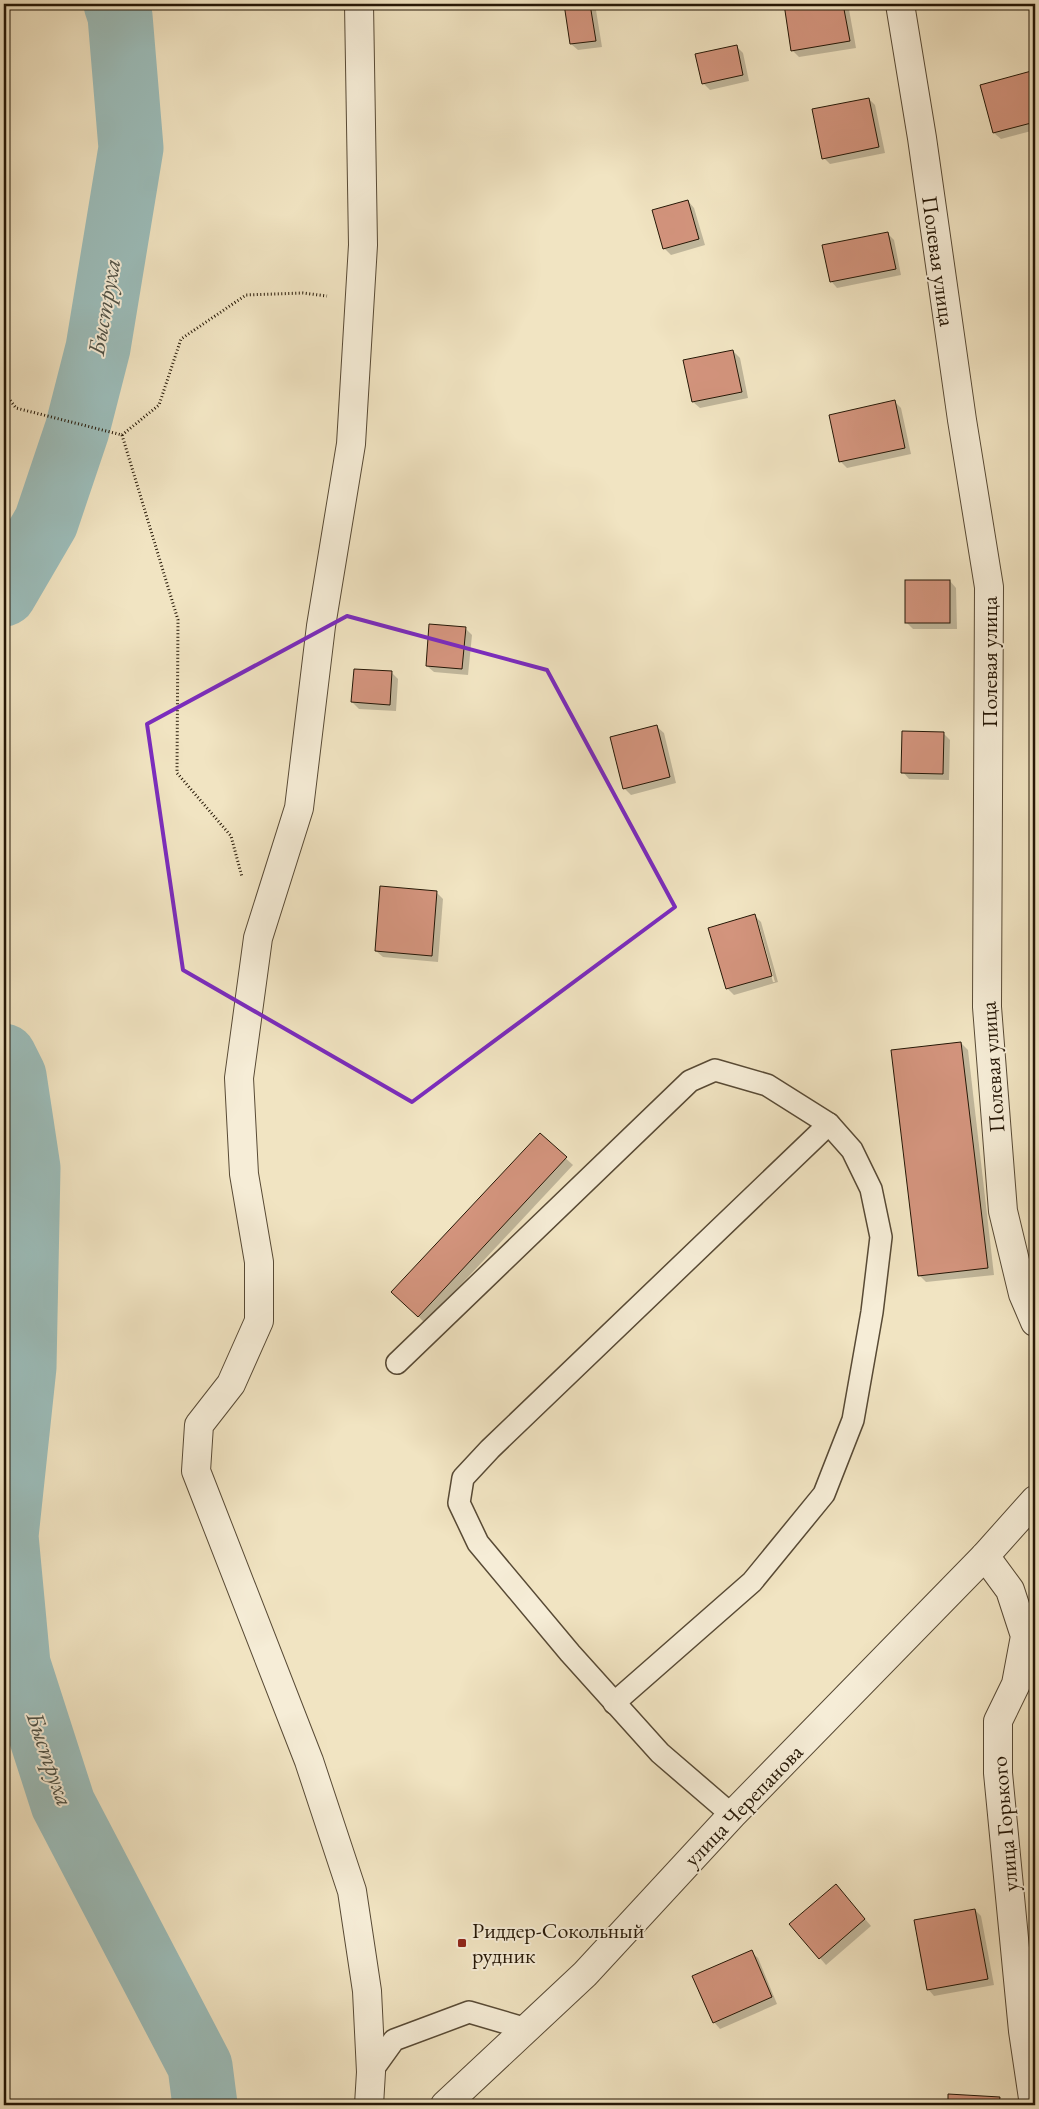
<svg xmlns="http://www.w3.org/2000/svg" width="1039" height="2109" font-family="'EB Garamond',serif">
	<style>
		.shadow { fill: #0003; fill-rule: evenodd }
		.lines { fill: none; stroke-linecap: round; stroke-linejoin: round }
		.river { stroke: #9cbdba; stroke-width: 65 }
		.building { fill: #d3947d; stroke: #251706 }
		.service-casing { stroke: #584a35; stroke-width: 24 }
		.minor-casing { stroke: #584a35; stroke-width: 30 }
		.path { stroke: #251706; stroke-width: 3; stroke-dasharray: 1 2.5; stroke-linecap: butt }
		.service { stroke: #f6edd7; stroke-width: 21 }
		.minor { stroke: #f6edd7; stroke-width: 28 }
		.marked { fill: none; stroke: #7b2cbf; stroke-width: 4; stroke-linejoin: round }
		.poi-dot { fill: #8f2418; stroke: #f6edd7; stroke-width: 2 }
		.labels { text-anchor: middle; stroke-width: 4; stroke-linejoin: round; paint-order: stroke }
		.street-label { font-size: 22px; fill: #251706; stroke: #f6edd7 }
		.poi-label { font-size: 22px; fill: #251706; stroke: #f6edd7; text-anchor: start }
		.water-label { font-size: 24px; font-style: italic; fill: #4f5145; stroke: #f6edd7 }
	</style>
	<rect width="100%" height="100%" fill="#f1e4c2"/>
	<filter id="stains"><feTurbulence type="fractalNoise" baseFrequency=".004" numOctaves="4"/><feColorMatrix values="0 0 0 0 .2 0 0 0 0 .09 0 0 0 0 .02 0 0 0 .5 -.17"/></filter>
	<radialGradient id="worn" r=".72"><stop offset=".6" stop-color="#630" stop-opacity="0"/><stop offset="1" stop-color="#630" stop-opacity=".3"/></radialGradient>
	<!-- shadow -->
	<g class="shadow">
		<polygon points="566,4 595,4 602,47 578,50 571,44"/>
		<polygon points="785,4 848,4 856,48 799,57 793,51"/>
		<polygon points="949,4 984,4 956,10"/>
		<polygon points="736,46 743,53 749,81 710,90 703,83"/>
		<polygon points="1035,71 1035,130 1001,139 994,133 981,86"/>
		<polygon points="869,99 875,105 885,153 830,164 824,158"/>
		<polygon points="688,201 694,208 705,245 671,255 665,249 654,211"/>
		<polygon points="888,234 894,240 901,275 837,288 831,281"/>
		<polygon points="733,351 740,358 748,398 700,408 693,402"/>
		<polygon points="895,402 901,408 911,454 847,468 841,462 830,416"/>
		<polygon points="950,581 956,588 957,629 913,629 907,623"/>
		<polygon points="465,628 472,635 468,675 434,672 427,666"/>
		<polygon points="392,673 398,679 396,711 359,709 352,702"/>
		<polygon points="657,727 664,733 676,783 631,795 624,788"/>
		<polygon points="943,733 950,740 949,780 909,779 903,772"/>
		<polygon points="436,892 443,899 438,962 383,957 376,951"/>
		<path d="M755,916l6,6 17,60 -44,13 -7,-7zM756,922h2l17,60h-2z"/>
		<polygon points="961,1043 968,1050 994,1275 926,1282 919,1275"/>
		<polygon points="540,1135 573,1165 425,1323 393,1292"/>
		<polygon points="842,1892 871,1926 826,1965 820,1958"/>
		<polygon points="975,1910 981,1916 994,1985 934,1996 928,1989"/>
		<polygon points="751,1952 758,1958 777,2004 720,2029 714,2022"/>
		<polygon points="949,2095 999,2098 1006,2105 949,2105"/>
	</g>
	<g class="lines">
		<!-- river -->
		<g class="river">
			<polyline points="4,594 46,522 77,430 98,348 131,148 120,16 116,4"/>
			<polyline points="4,1056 14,1076 28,1168 24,1367 6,1536 18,1664 63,1804 200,2066 205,2105"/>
		</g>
	</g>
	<!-- building -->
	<g class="building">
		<polygon points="564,4 590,4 596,41 570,44"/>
		<polygon points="784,4 843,4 850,41 791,51"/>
		<polygon points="737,45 743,75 702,84 695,54"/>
		<polygon points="1035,70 1035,122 993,133 980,85"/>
		<polygon points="869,98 879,147 822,159 812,109"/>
		<polygon points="688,200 699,239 663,249 652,210"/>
		<polygon points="888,232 896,269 830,282 822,245"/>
		<polygon points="733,350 742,392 692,402 683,360"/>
		<polygon points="895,400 905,448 839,462 829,415"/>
		<rect x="905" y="580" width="45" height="43"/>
		<polygon points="429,624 466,627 462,669 426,666"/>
		<polygon points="354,669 392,671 390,705 351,702"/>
		<polygon points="657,725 670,777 623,789 610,737"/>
		<polygon points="902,731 944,732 943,774 901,773"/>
		<polygon points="380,886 437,891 432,956 375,951"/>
		<polygon points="755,914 772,976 726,989 708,928"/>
		<polygon points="961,1042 988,1268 918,1276 891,1050"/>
		<polygon points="540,1133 567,1157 418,1317 391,1292"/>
		<polygon points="836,1884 865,1919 819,1959 789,1924"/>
		<polygon points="975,1909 988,1979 927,1990 914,1920"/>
		<polygon points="752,1950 772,1997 713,2023 692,1976"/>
		<polygon points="948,2094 1000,2097 999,2105 948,2105"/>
	</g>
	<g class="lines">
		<defs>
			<g id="service">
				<polyline points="397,1363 690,1081 715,1070 767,1085 829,1124 852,1150 871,1189 881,1237 872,1312 853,1420 824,1494 752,1582 614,1703"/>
				<polyline points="732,1815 660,1753 570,1653 478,1543 459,1503 463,1478 490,1449 829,1124"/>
				<polyline points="371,2072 394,2040 469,2012 527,2029"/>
			</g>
			<g id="minor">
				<polyline points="359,4 363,245 351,444 321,626 299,808 258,938 239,1078 244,1174 259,1262 259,1321 231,1384 199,1425 196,1471 309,1761 352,1891 367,1991 371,2072 369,2105"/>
				<polyline points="900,4 922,138 962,420 989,587 987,1007 1003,1211 1023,1294 1035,1322"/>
				<polyline points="985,1556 1010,1590 1025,1636 1016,1684 998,1721 998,1773 1023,2031 1034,2105"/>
				<polyline points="445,2105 585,1974 732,1815 985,1556 1035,1500"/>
			</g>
		</defs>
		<!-- service casing -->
		<use href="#service" class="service-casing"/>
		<!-- minor casing -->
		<use href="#minor" class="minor-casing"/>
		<!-- path -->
		<g class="path">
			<polyline points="4,392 16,408 122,435"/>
			<polyline points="122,435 178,620 177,773 231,836 242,877"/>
			<polyline points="122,435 159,405 181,339 246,295 303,293 327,296"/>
		</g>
		<!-- service -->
		<use href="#service" class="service"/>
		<!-- minor -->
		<use href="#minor" class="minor"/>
	</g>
	<!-- marked area -->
	<path class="marked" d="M347,616l200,54 128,237 -263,195 -229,-132 -36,-246z"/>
	<!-- markers -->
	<rect class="poi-dot" x="457" y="1938" width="10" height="10" rx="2.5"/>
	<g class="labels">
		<!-- street labels -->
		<g class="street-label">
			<text transform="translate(939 261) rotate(82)" y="8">Полевая улица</text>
			<text transform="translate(989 662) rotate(-90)" y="8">Полевая улица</text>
			<text transform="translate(992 1067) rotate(-94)" y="8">Полевая улица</text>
			<text transform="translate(743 1805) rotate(-46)" y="8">улица Черепанова</text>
			<text transform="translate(1004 1824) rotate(-95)" y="8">улица Горького</text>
		</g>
		<!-- poi labels -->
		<g class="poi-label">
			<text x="472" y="1938">Риддер-Сокольный<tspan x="472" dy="25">рудник</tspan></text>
		</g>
		<!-- water labels -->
		<g class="water-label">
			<text transform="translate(104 307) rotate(-80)" y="8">Быструха</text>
			<text transform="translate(50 1759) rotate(71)" y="8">Быструха</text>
		</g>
	</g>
	<!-- margin -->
	<rect width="1039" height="2109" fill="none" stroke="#f1e4c2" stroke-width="20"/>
	<rect x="5" y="5" width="1029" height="2099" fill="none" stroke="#251706" stroke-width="2.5"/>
	<rect x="10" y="10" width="1019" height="2089" fill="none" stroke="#251706"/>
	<rect width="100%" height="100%" filter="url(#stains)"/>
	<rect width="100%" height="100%" fill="url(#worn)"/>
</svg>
